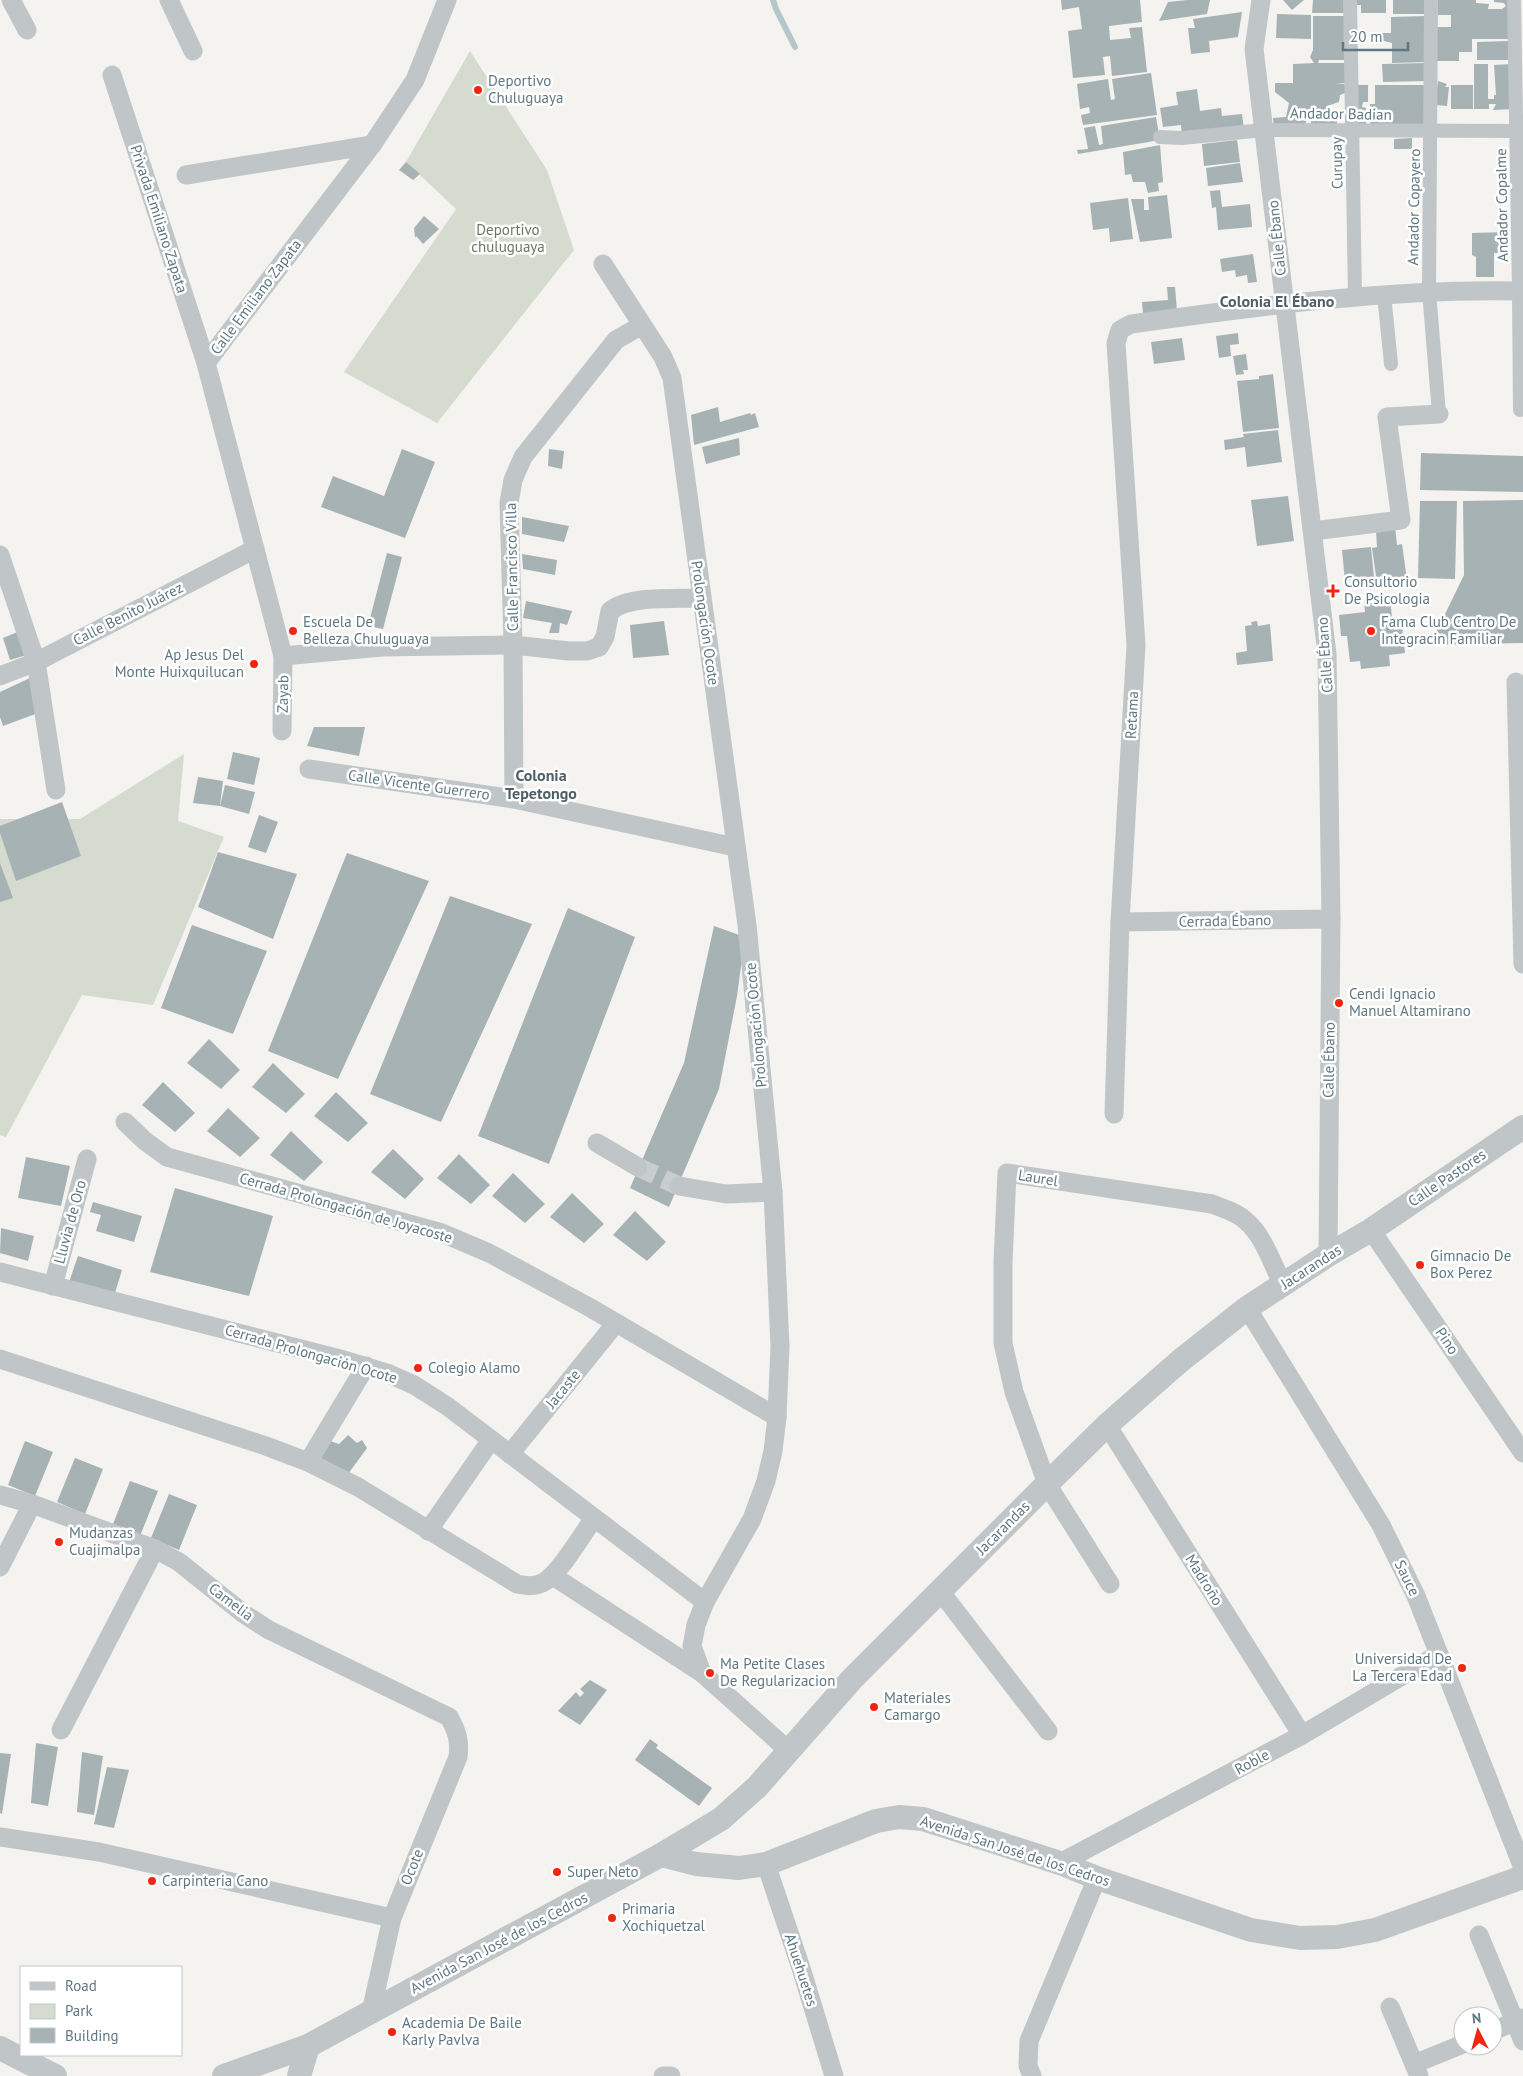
<svg xmlns="http://www.w3.org/2000/svg" width="1523" height="2076" font-family="'PT Sans',sans-serif">
	<style>
		.green { fill: #d6dbd0 }
		.lines { fill: none; stroke-linecap: round; stroke-linejoin: round }
		.stream { stroke: #b6c7c9; stroke-width: 6 }
		.building { fill: #a7b2b5 }
		.minor-tunnel { stroke: #c8cece; stroke-width: 19; stroke-dasharray: 19 9; stroke-linecap: butt }
		.pedestrian { stroke: #c0c5c7; stroke-width: 14 }
		.minor { stroke: #c0c5c7; stroke-width: 19 }
		.tertiary { stroke: #c0c5c7; stroke-width: 24 }
		.poi-dot { fill: #f02613; stroke: #fff; stroke-width: 2 }
		.labels { text-anchor: middle; stroke-width: 5; stroke-linejoin: round; paint-order: stroke }
		.poi-label { font-size: 15px; fill: #607882; stroke: #fff; text-anchor: start }
		.street-label { font-size: 15px; fill: #607882; stroke: #fff }
		.park-label { font-size: 15px; fill: #697960; stroke: #fff }
		.neighbourhood-label { font-size: 16px; font-weight: bold; fill: #4f6067; stroke: #fff }
	</style>
	<rect width="100%" height="100%" fill="#f4f3ef"/>
	<!-- green -->
	<g class="green">
		<polygon points="470,51 547,170 574,250 437,423 344,372 456,209 406,162"/>
		<polygon points="184,754 178,821 224,837 153,1005 82,995 6,1137 0,1135 0,819 80,819"/>
	</g>
	<g class="lines">
		<!-- stream -->
		<polyline class="stream" points="773,0 776,9 795,47"/>
	</g>
	<!-- building -->
	<g class="building">
		<polygon points="1061,0 1140,0 1142,22 1109,26 1110,40 1131,38 1129,28 1142,27 1147,72 1112,76 1110,56 1103,57 1105,75 1073,78 1068,31 1082,29 1079,7 1062,10"/>
		<polygon points="1187,0 1210,0 1207,14 1159,21 1168,2"/>
		<polygon points="1283,0 1304,0 1292,10"/>
		<polygon points="1313,0 1345,0 1345,13 1312,13"/>
		<polygon points="1357,0 1386,0 1386,13 1361,13 1361,5 1357,5"/>
		<polygon points="1393,0 1428,0 1428,6 1424,6 1424,14 1393,14"/>
		<polygon points="1438,0 1476,0 1476,3 1489,4 1488,9 1502,9 1506,6 1504,3 1494,2 1494,0 1513,0 1513,39 1472,39 1472,52 1459,52 1459,61 1436,61 1435,27 1451,27 1451,15 1438,15"/>
		<polygon points="1242,12 1238,37 1209,41 1210,52 1191,54 1188,28 1195,28 1193,19"/>
		<polygon points="1277,14 1311,15 1311,39 1276,38"/>
		<polygon points="1313,16 1348,16 1348,60 1319,60 1318,63 1346,63 1346,83 1335,83 1345,84 1345,93 1340,95 1339,102 1327,106 1324,113 1334,117 1337,122 1337,129 1311,128 1311,118 1308,118 1305,124 1274,127 1273,118 1286,117 1289,103 1275,92 1275,83 1293,83 1293,64 1314,63 1310,57 1313,50"/>
		<polygon points="1427,16 1428,62 1392,63 1392,43 1377,39 1377,33 1391,33 1391,17"/>
		<polygon points="1509,41 1509,60 1477,60 1477,42"/>
		<polygon points="1428,63 1426,81 1383,82 1382,64"/>
		<polygon points="1474,64 1488,64 1488,99 1494,99 1494,95 1496,95 1494,65 1512,64 1514,109 1493,110 1496,104 1489,104 1489,109 1474,109"/>
		<polygon points="1151,73 1157,115 1083,125 1081,115 1090,113 1089,107 1080,109 1077,84 1108,79 1111,100 1115,99 1112,79"/>
		<polygon points="1438,81 1447,84 1445,87 1449,87 1447,106 1435,105"/>
		<polygon points="1355,85 1368,85 1368,102 1363,102 1362,107 1366,108 1366,127 1354,126"/>
		<polygon points="1375,85 1427,85 1427,125 1370,128 1370,104 1375,104"/>
		<rect x="1451" y="85" width="22" height="24"/>
		<polygon points="1197,89 1200,111 1221,108 1222,116 1242,114 1244,129 1182,138 1181,125 1163,127 1160,108 1178,105 1176,92"/>
		<polygon points="1156,117 1160,140 1078,154 1077,150 1088,149 1084,128 1095,126 1099,145 1103,144 1101,126"/>
		<polygon points="1412,138 1412,149 1394,149 1394,139"/>
		<polygon points="1237,140 1240,162 1204,166 1202,144"/>
		<polygon points="1160,145 1163,182 1158,183 1159,191 1148,193 1145,182 1133,182 1131,174 1125,175 1123,152"/>
		<polygon points="406,162 420,174 413,180 399,170"/>
		<polygon points="1240,163 1243,182 1208,186 1206,168"/>
		<polygon points="1220,190 1222,207 1250,204 1252,227 1218,230 1216,207 1212,208 1210,191"/>
		<polygon points="1167,195 1172,238 1140,242 1131,199 1144,199 1144,210 1149,210 1148,197"/>
		<polygon points="1128,198 1133,239 1110,242 1109,228 1093,230 1090,203"/>
		<polygon points="424,216 439,229 423,244 416,236 415,238 414,228"/>
		<polygon points="1508,232 1508,253 1494,253 1494,277 1476,277 1476,257 1472,255 1472,233"/>
		<polygon points="1253,254 1257,282 1248,283 1247,275 1236,277 1235,270 1222,272 1220,259"/>
		<polygon points="1167,287 1175,287 1177,311 1143,314 1142,302 1168,300"/>
		<polygon points="1238,333 1239,344 1230,345 1231,356 1219,358 1216,336"/>
		<polygon points="1182,338 1185,360 1154,364 1151,342"/>
		<polygon points="1246,354 1248,370 1243,370 1244,374 1236,375 1233,356"/>
		<polygon points="1273,374 1279,428 1243,432 1237,381 1259,379 1259,376"/>
		<polygon points="718,407 720,422 750,413 751,415 755,413 759,427 694,445 691,415"/>
		<polygon points="1278,430 1282,462 1247,467 1245,447 1225,450 1224,440 1244,437 1243,434"/>
		<polygon points="739,438 740,455 706,464 702,447"/>
		<polygon points="402,449 435,462 405,538 321,507 333,476 384,496"/>
		<polygon points="549,449 564,451 562,469 548,466"/>
		<polygon points="1421,453 1523,456 1523,492 1420,490"/>
		<polygon points="1288,496 1294,541 1257,546 1251,500"/>
		<polygon points="1523,500 1523,643 1430,645 1464,575 1463,501"/>
		<polygon points="1420,501 1457,501 1455,579 1418,578"/>
		<polygon points="522,517 569,526 564,542 522,534"/>
		<polygon points="1395,527 1397,545 1402,544 1407,580 1377,583 1372,548 1377,547 1376,530"/>
		<polygon points="1371,547 1374,577 1345,581 1342,550"/>
		<polygon points="387,553 402,557 383,629 368,626"/>
		<polygon points="522,554 557,560 555,575 523,569"/>
		<polygon points="1390,599 1393,627 1402,626 1405,653 1389,655 1390,666 1361,669 1360,661 1350,662 1347,636 1341,636 1339,615 1365,612 1364,601"/>
		<polygon points="526,601 572,611 567,625 560,623 559,633 549,633 552,623 523,618"/>
		<polygon points="664,621 669,655 633,658 630,625"/>
		<polygon points="1257,621 1258,626 1270,624 1273,661 1237,665 1236,653 1247,651 1245,626 1252,625 1251,622"/>
		<polygon points="20,631 30,654 10,660 3,638"/>
		<polygon points="30,678 38,713 3,726 0,717 0,692"/>
		<polygon points="314,727 365,727 359,756 307,746"/>
		<polygon points="233,752 260,758 254,785 227,779"/>
		<polygon points="198,777 223,781 220,806 193,803"/>
		<polygon points="225,785 255,792 249,814 220,806"/>
		<polygon points="62,802 81,856 16,881 0,833 0,826"/>
		<polygon points="259,815 278,822 266,853 248,847"/>
		<polygon points="218,852 297,874 273,939 198,907"/>
		<polygon points="347,853 429,881 338,1079 268,1051"/>
		<polygon points="0,863 13,898 0,902"/>
		<polygon points="450,896 532,924 441,1122 370,1094"/>
		<polygon points="568,908 635,937 549,1164 478,1136"/>
		<polygon points="192,925 267,951 233,1034 161,1008"/>
		<polygon points="714,926 745,937 737,996 719,1089 669,1207 630,1188 684,1063"/>
		<polygon points="209,1039 240,1070 221,1089 187,1063"/>
		<polygon points="273,1063 305,1094 286,1113 252,1087"/>
		<polygon points="163,1082 195,1113 175,1132 142,1105"/>
		<polygon points="336,1092 368,1123 348,1142 314,1116"/>
		<polygon points="228,1108 260,1138 240,1157 207,1131"/>
		<polygon points="291,1131 323,1162 304,1181 270,1155"/>
		<polygon points="393,1149 424,1179 405,1199 371,1172"/>
		<polygon points="459,1154 490,1185 471,1204 437,1178"/>
		<polygon points="26,1157 70,1166 61,1206 18,1198"/>
		<polygon points="513,1173 545,1204 525,1223 492,1196"/>
		<polygon points="175,1188 273,1216 249,1296 150,1272"/>
		<polygon points="572,1193 604,1224 584,1243 550,1217"/>
		<polygon points="93,1202 142,1216 134,1242 96,1231 101,1215 90,1212"/>
		<polygon points="635,1211 666,1242 647,1261 613,1235"/>
		<polygon points="1,1228 34,1236 28,1261 0,1253"/>
		<polygon points="78,1256 122,1270 114,1296 69,1282"/>
		<polygon points="348,1435 357,1443 362,1440 367,1448 348,1474 319,1457 330,1441 339,1444"/>
		<polygon points="25,1441 53,1452 35,1496 8,1485"/>
		<polygon points="75,1458 103,1469 85,1514 57,1502"/>
		<polygon points="130,1481 158,1491 140,1536 113,1524"/>
		<polygon points="169,1494 197,1505 179,1550 151,1538"/>
		<polygon points="590,1680 607,1690 580,1725 558,1711 576,1692 580,1697 584,1693 580,1689"/>
		<polygon points="650,1739 658,1745 656,1748 712,1788 699,1806 635,1760"/>
		<polygon points="36,1743 58,1747 48,1806 31,1803"/>
		<polygon points="82,1752 103,1756 94,1815 77,1812"/>
		<polygon points="0,1753 11,1754 2,1814 0,1813"/>
		<polygon points="107,1767 129,1770 114,1828 94,1824"/>
	</g>
	<g class="lines">
		<!-- minor-tunnel -->
		<polyline class="minor-tunnel" points="638,1167 679,1186"/>
		<!-- pedestrian -->
		<g class="pedestrian">
			<polyline points="1350,0 1355,296"/>
			<polyline points="1431,0 1429,291 1439,414"/>
			<polyline points="1514,0 1519,291 1520,410"/>
			<polyline points="1160,137 1182,138 1264,130 1523,131"/>
			<polyline points="1384,294 1391,364"/>
		</g>
		<!-- minor -->
		<g class="minor">
			<polyline points="11,0 27,30"/>
			<polyline points="169,0 193,51"/>
			<polyline points="1261,0 1254,49 1327,654 1331,919 1328,1255"/>
			<polyline points="112,75 206,363 283,656 282,731"/>
			<polyline points="186,175 372,145"/>
			<polyline points="603,264 663,357 672,378 747,925 773,1192 780,1346 777,1417 773,1451 766,1481 752,1519 705,1602 696,1625 692,1646 702,1673 789,1751"/>
			<polyline points="206,363 372,145 415,80 447,0"/>
			<polyline points="1313,531 1401,520 1387,417 1439,414"/>
			<polyline points="0,555 36,662 56,790"/>
			<path d="M283,656l99,-9 131,-2 56,6h18l12,-4 6,-10 5,-26c20,-16 65,-12 91,-13"/>
			<polyline points="0,676 36,662 255,549"/>
			<polyline points="1516,682 1523,964"/>
			<polyline points="309,769 514,799 735,847"/>
			<polyline points="514,799 513,645 509,503 513,480 523,457 616,340 642,325"/>
			<polyline points="1120,922 1331,919"/>
			<path d="M1114,1114l6,-192 16,-277 -20,-302 4,-13 11,-6c131,-18 260,-36 392,-33"/>
			<polyline points="125,1122 145,1141 167,1157 442,1233 489,1253 589,1307 777,1417"/>
			<polyline points="597,1143 638,1167"/>
			<polyline points="679,1186 726,1194 773,1192"/>
			<polyline points="1371,1230 1523,1453"/>
			<polyline points="0,1272 344,1360 387,1373 414,1385 447,1406 705,1602"/>
			<polyline points="53,1286 87,1159"/>
			<polyline points="1247,1308 1381,1525 1416,1596 1523,1868"/>
			<path d="M0,1359l266,87 42,16 50,25 159,97c10,2 18,3 27,-2 16,-9 38,-47 50,-64"/>
			<polyline points="1107,1425 1302,1735"/>
			<polyline points="510,1454 616,1323"/>
			<polyline points="308,1462 366,1366"/>
			<path d="M0,1495l32,9 123,45 24,13 65,52 25,16 180,87c8,14 11,24 9,40l-66,161 -21,94"/>
			<polyline points="428,1531 491,1440"/>
			<polyline points="0,1567 32,1504"/>
			<polyline points="553,1576 702,1673"/>
			<path d="M1110,1584l-63,-100 -33,-92 -11,-49v-81l4,-89 205,31c12,5 25,8 34,17 18,15 26,43 37,64"/>
			<polyline points="940,1591 1048,1731"/>
			<polyline points="61,1730 155,1549"/>
			<polyline points="0,1837 99,1852 392,1918"/>
			<polyline points="1060,1863 1302,1735 1439,1654"/>
			<polyline points="766,1864 801,1968 834,2076"/>
			<polyline points="1479,1935 1523,2041"/>
			<polyline points="1390,2007 1419,2076"/>
			<polyline points="1493,2031 1523,2018"/>
			<polyline points="1414,2064 1463,2044"/>
			<polyline points="663,2076 671,2076"/>
			<polyline points="1032,2076 1028,2066 1029,2041 1097,1878"/>
		</g>
		<!-- tertiary -->
		<g class="tertiary">
			<polyline points="661,1855 696,1864 739,1868 766,1864 876,1821 899,1817 923,1819 1060,1863 1097,1878 1251,1930 1300,1938 1337,1937 1375,1930 1523,1877"/>
			<polyline points="0,2048 55,2076"/>
			<polyline points="224,2076 308,2046 661,1855 721,1819 757,1787 852,1679 1047,1484 1107,1425 1180,1361 1247,1308 1328,1255 1371,1230 1523,1127"/>
			<polyline points="299,2076 308,2046"/>
		</g>
	</g>
	<!-- markers -->
	<g class="poi-dot">
		<circle cx="478" cy="90" r="5"/>
		<path d="M1330.5 583.5h5v5h5v5h-5v5h-5v-5h-5v-5h5z"/>
		<circle cx="293" cy="631" r="5"/>
		<circle cx="1371" cy="631" r="5"/>
		<circle cx="254" cy="664" r="5"/>
		<circle cx="1339" cy="1003" r="5"/>
		<circle cx="1420" cy="1265" r="5"/>
		<circle cx="418" cy="1368" r="5"/>
		<circle cx="59" cy="1542" r="5"/>
		<circle cx="1462" cy="1668" r="5"/>
		<circle cx="710" cy="1673" r="5"/>
		<circle cx="874" cy="1707" r="5"/>
		<circle cx="557" cy="1872" r="5"/>
		<circle cx="152" cy="1881" r="5"/>
		<circle cx="612" cy="1918" r="5"/>
		<circle cx="392" cy="2032" r="5"/>
	</g>
	<g class="labels">
		<!-- poi labels -->
		<g class="poi-label">
			<text x="488" y="86">Deportivo<tspan x="488" dy="17">Chuluguaya</tspan></text>
			<text x="1344" y="587">Consultorio<tspan x="1344" dy="17">De Psicologia</tspan></text>
			<text x="303" y="627">Escuela De<tspan x="303" dy="17">Belleza Chuluguaya</tspan></text>
			<text x="1381" y="627">Fama Club Centro De<tspan x="1381" dy="17">Integracin Familiar</tspan></text>
			<text x="244" y="660" text-anchor="end">Ap Jesus Del<tspan x="244" dy="17">Monte Huixquilucan</tspan></text>
			<text x="1349" y="999">Cendi Ignacio<tspan x="1349" dy="17">Manuel Altamirano</tspan></text>
			<text x="1430" y="1261">Gimnacio De<tspan x="1430" dy="17">Box Perez</tspan></text>
			<text x="428" y="1373">Colegio Alamo</text>
			<text x="69" y="1538">Mudanzas<tspan x="69" dy="17">Cuajimalpa</tspan></text>
			<text x="1452" y="1664" text-anchor="end">Universidad De<tspan x="1452" dy="17">La Tercera Edad</tspan></text>
			<text x="720" y="1669">Ma Petite Clases<tspan x="720" dy="17">De Regularizacion</tspan></text>
			<text x="884" y="1703">Materiales<tspan x="884" dy="17">Camargo</tspan></text>
			<text x="567" y="1877">Super Neto</text>
			<text x="162" y="1886">Carpinteria Cano</text>
			<text x="622" y="1914">Primaria<tspan x="622" dy="17">Xochiquetzal</tspan></text>
			<text x="402" y="2028">Academia De Baile<tspan x="402" dy="17">Karly Pavlva</tspan></text>
		</g>
		<!-- street labels -->
		<g class="street-label">
			<text transform="translate(1341 114) rotate(1)" y="5">Andador Badian</text>
			<text transform="translate(1337 163) rotate(-91)" y="5">Curupay</text>
			<text transform="translate(1502 205) rotate(-91)" y="5">Andador Copalme</text>
			<text transform="translate(1414 207) rotate(-89)" y="5">Andador Copayero</text>
			<text transform="translate(159 219) rotate(72)" y="5">Privada Emiliano Zapata</text>
			<text transform="translate(1277 238) rotate(-96)" y="5">Calle Ébano</text>
			<text transform="translate(256 297) rotate(-53)" y="5">Calle Emiliano Zapata</text>
			<text transform="translate(512 567) rotate(-91)" y="5">Calle Francisco Villa</text>
			<text transform="translate(128 614) rotate(-27)" y="5">Calle Benito Juárez</text>
			<text transform="translate(705 623) rotate(82)" y="5">Prolongación Ocote</text>
			<text transform="translate(1325 655) rotate(-94)" y="5">Calle Ébano</text>
			<text transform="translate(283 694) rotate(-89)" y="5">Zayab</text>
			<text transform="translate(1132 715) rotate(-87)" y="5">Retama</text>
			<text transform="translate(419 785) rotate(8)" y="5">Calle Vicente Guerrero</text>
			<text transform="translate(1225 921) rotate(-1)" y="5">Cerrada Ébano</text>
			<text transform="translate(756 1025) rotate(-95)" y="5">Prolongación Ocote</text>
			<text transform="translate(1329 1060) rotate(-89)" y="5">Calle Ébano</text>
			<text transform="translate(1038 1178) rotate(9)" y="5">Laurel</text>
			<text transform="translate(1447 1178) rotate(-34)" y="5">Calle Pastores</text>
			<text transform="translate(346 1208) rotate(16)" y="5">Cerrada Prolongación de Joyacoste</text>
			<text transform="translate(70 1222) rotate(-75)" y="5">Lluvia de Oro</text>
			<text transform="translate(1311 1267) rotate(-33)" y="5">Jacarandas</text>
			<text transform="translate(1447 1341) rotate(56)" y="5">Pino</text>
			<text transform="translate(311 1354) rotate(16)" y="5">Cerrada Prolongación Ocote</text>
			<text transform="translate(563 1389) rotate(-51)" y="5">Jacaste</text>
			<text transform="translate(1003 1528) rotate(-45)" y="5">Jacarandas</text>
			<text transform="translate(1407 1578) rotate(64)" y="5">Sauce</text>
			<text transform="translate(1204 1580) rotate(58)" y="5">Madroño</text>
			<text transform="translate(231 1602) rotate(37)" y="5">Camelia</text>
			<text transform="translate(1252 1762) rotate(-28)" y="5">Roble</text>
			<text transform="translate(1015 1851) rotate(18)" y="5">Avenida San José de los Cedros</text>
			<text transform="translate(412 1867) rotate(-68)" y="5">Ocote</text>
			<text transform="translate(499 1943) rotate(-28)" y="5">Avenida San José de los Cedros</text>
			<text transform="translate(801 1970) rotate(72)" y="5">Ahuehuetes</text>
		</g>
		<!-- park labels -->
		<g class="park-label">
			<text x="508" y="235">Deportivo<tspan x="508" dy="17">chuluguaya</tspan></text>
		</g>
		<!-- neighbourhood labels -->
		<g class="neighbourhood-label">
			<text x="1277" y="307">Colonia El Ébano</text>
			<text x="541" y="781">Colonia<tspan x="541" dy="18">Tepetongo</tspan></text>
		</g>
	</g>
	<!-- legend -->
	<rect x="20" y="1966" width="162" height="90" fill="#ffffff" stroke="#bfc9cd"/>
	<rect x="30" y="1982" width="25" height="8" fill="#c0c5c7" stroke="#bfc9cd"/>
	<text x="65" y="1991" font-size="15" fill="#607882">Road</text>
	<rect x="30" y="2004" width="25" height="15" fill="#d6dbd0" stroke="#bfc9cd"/>
	<text x="65" y="2016" font-size="15" fill="#607882">Park</text>
	<rect x="30" y="2028" width="25" height="15" fill="#a7b2b5" stroke="#bfc9cd"/>
	<text x="65" y="2041" font-size="15" fill="#607882">Building</text>
	<!-- north arrow -->
	<g transform="translate(1478 2031) rotate(354)"><circle r="24" fill="#ffffff" stroke="#bfc9cd"/>
	<path d="M0-4L9 19L0 12L-9 19Z" fill="#f02613"/>
	<text y="-8" font-size="14" font-weight="bold" text-anchor="middle" fill="#607882">N</text>
	</g>
	<!-- scale -->
	<path d="M1343 42v8h65v-8" fill="none" stroke="#607882" stroke-width="2.5"/>
	<text x="1350" y="42" font-size="15" fill="#607882" stroke="#ffffff" stroke-width="4" paint-order="stroke">20 m</text>
</svg>
